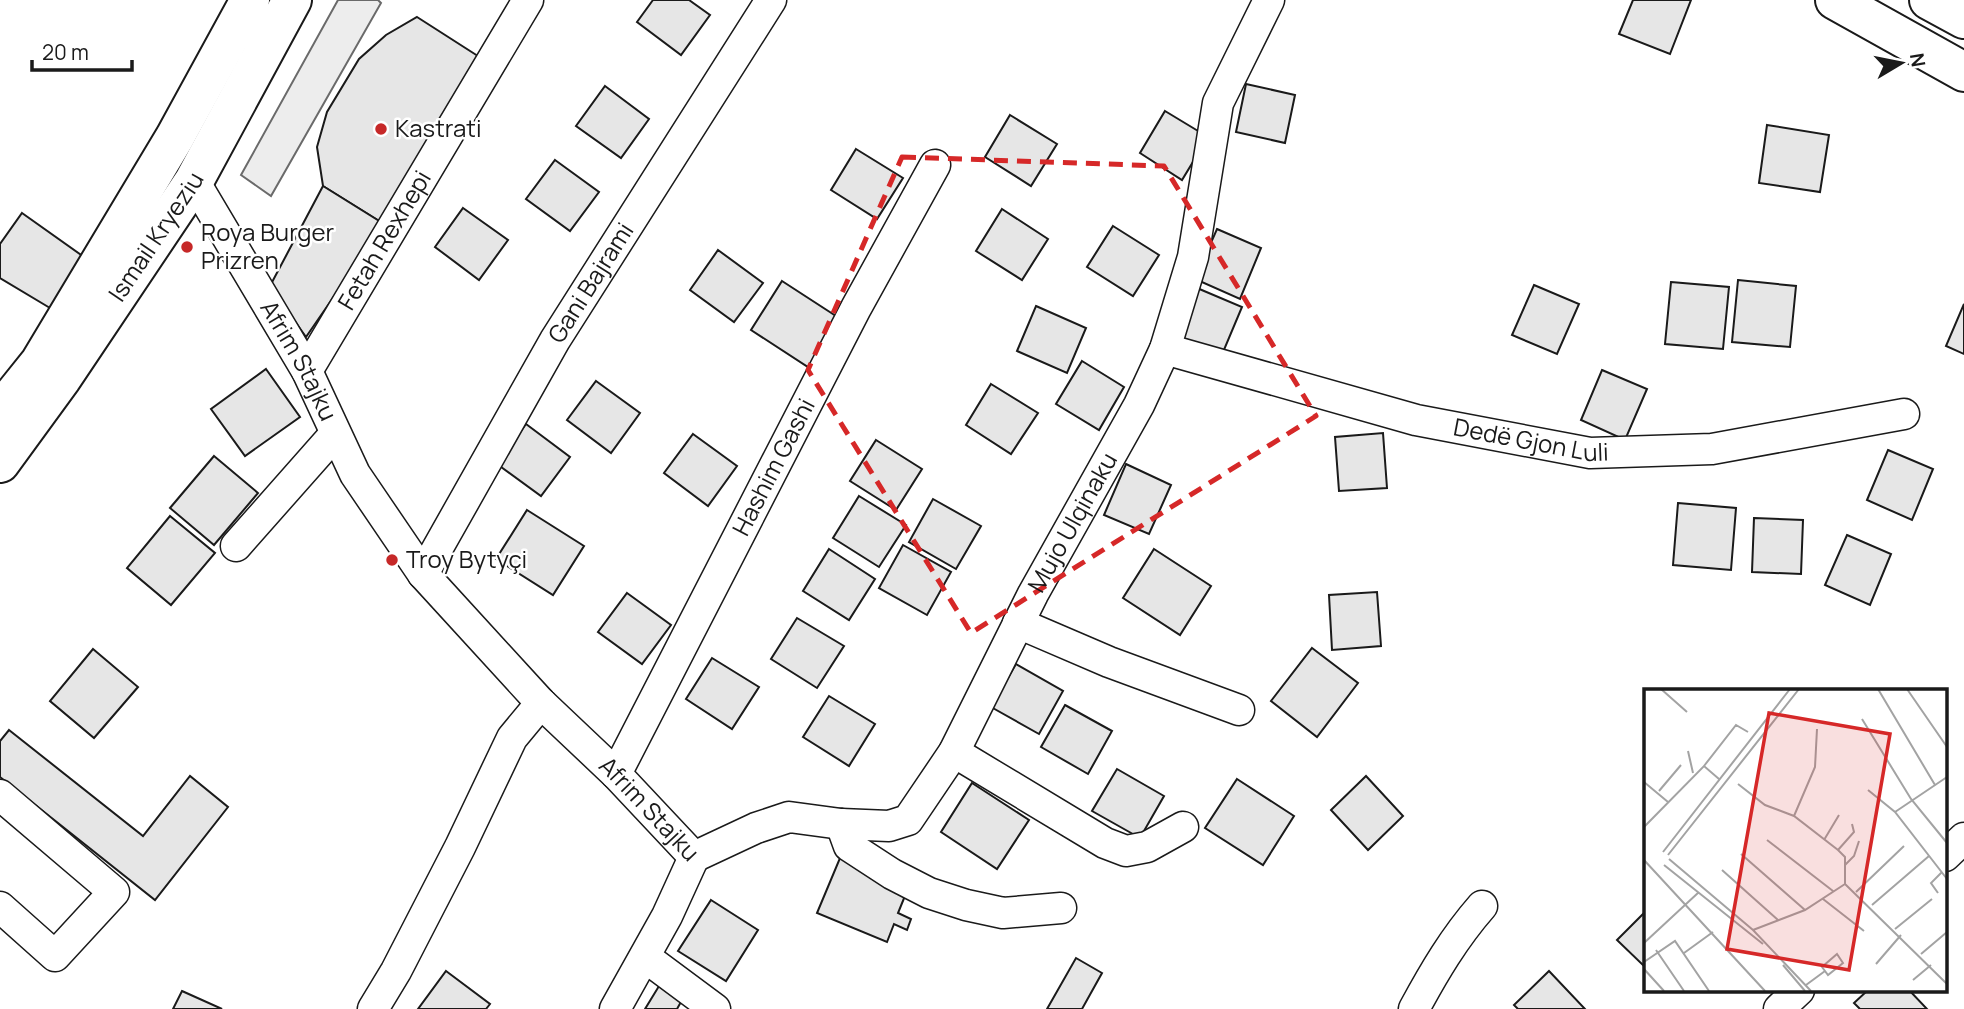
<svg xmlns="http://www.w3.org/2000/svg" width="1964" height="1009" font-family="Manrope,sans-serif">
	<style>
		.built { fill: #ededed; stroke: #6a6a6a; stroke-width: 2 }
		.building { fill: #e6e6e6; stroke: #1a1a1a; stroke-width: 2 }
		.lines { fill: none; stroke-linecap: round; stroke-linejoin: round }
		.minor-casing { stroke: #1a1a1a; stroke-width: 33 }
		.secondary-casing { stroke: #1a1a1a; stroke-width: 42 }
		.minor { stroke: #fff; stroke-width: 30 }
		.secondary { stroke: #fff; stroke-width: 38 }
		.marked { fill: none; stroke: #d62828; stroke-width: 5; stroke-dasharray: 14 9; stroke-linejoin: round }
		.poi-dot { fill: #c62828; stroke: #fff; stroke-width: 2.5 }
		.labels { text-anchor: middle; stroke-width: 5; stroke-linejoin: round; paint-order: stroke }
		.poi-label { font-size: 24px; fill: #1a1a1a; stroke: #fff; text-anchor: start }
		.street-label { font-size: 24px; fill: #1a1a1a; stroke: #fff }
		.inset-road { fill: none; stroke: #a3a3a3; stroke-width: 2 }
		.view { fill: #d62828; fill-opacity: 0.15; stroke: #d62828; stroke-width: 3.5 }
		.inset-edge { fill: none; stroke: #1a1a1a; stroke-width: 3.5 }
	</style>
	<rect width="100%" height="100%" fill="#fff"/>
	<!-- built -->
	<polygon class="built" points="338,0 378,0 381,3 271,196 241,175"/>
	<!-- building -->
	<g class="building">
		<polygon points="653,0 689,0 710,15 681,55 637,22"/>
		<polygon points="1633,0 1691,0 1670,54 1619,34"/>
		<polygon points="417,17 481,58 384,224 323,186 317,147 327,112 359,59 386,35"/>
		<polygon points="1246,84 1295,95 1285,143 1236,132"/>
		<polygon points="605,86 649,119 621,158 576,126"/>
		<polygon points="1165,111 1208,137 1182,180 1140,153"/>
		<polygon points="1010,115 1057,144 1031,186 985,157"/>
		<polygon points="1767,125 1829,135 1820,192 1759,183"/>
		<polygon points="856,149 903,178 877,219 831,190"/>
		<polygon points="555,160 599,192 570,231 526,199"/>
		<polygon points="323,186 384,224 306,337 270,286"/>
		<polygon points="463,208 508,240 479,280 435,247"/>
		<polygon points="1002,209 1048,239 1022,280 976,251"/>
		<polygon points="22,213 84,257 50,308 0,278 0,244"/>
		<polygon points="1113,226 1159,255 1133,296 1087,267"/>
		<polygon points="1217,229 1261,248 1240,299 1195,279"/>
		<polygon points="718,250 763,283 734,322 690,290"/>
		<polygon points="1738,280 1796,286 1790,347 1732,342"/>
		<polygon points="782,281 839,318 808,367 751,330"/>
		<polygon points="1671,282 1729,287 1723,349 1665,344"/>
		<polygon points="1534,285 1579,304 1557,354 1512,335"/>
		<polygon points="1197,288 1242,307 1221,357 1175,338"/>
		<polygon points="1964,304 1964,354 1946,346"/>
		<polygon points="1036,306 1086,328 1067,373 1017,351"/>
		<polygon points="1082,361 1124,387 1099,430 1056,404"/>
		<polygon points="266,369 300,417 245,456 211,409"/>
		<polygon points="1602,370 1647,389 1625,440 1581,420"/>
		<polygon points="596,381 640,413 611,453 567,420"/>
		<polygon points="991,384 1038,413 1011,454 966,425"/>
		<polygon points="526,424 570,457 541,496 497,464"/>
		<polygon points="1383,433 1387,488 1339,491 1335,437"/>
		<polygon points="693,434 737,466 708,506 664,473"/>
		<polygon points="876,440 922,469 896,510 850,481"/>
		<polygon points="1888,450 1933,469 1912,520 1867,500"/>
		<polygon points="214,456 258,493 214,545 170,508"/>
		<polygon points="1126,464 1171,485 1149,534 1104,515"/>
		<polygon points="859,496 906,525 879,567 833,538"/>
		<polygon points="933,499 981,526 956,569 909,542"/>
		<polygon points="1678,503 1736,508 1731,570 1673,565"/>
		<polygon points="527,510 584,546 553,595 496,559"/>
		<polygon points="170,516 215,553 171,605 127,568"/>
		<polygon points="1754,518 1803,520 1801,574 1752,572"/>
		<polygon points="1847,535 1891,554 1870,605 1825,585"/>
		<polygon points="903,545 951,572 927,615 879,588"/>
		<polygon points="829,549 875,579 849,620 803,591"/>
		<polygon points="1154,549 1211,586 1180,635 1123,598"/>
		<polygon points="1377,592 1381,646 1332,650 1329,595"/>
		<polygon points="627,593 671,625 642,664 598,632"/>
		<polygon points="797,618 844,646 817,688 771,659"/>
		<polygon points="1312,648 1358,683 1317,737 1271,701"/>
		<polygon points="93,649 138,687 94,738 50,701"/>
		<polygon points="712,658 759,687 732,729 686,699"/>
		<polygon points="1016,664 1063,691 1039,734 991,707"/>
		<polygon points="829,696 875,724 849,766 803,737"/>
		<polygon points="1065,705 1112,731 1088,774 1041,747"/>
		<polygon points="9,730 143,836 190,776 228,807 155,900 0,777 0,741"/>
		<polygon points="1117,769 1164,796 1140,838 1092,811"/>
		<polygon points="1366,776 1403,816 1368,850 1331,810"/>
		<polygon points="1237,779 1294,816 1263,865 1205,828"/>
		<polygon points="972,783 1029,820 997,869 941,832"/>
		<polygon points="840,858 909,886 898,913 911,919 907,930 894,924 887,942 817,913"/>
		<polygon points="711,900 758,930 726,981 678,951"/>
		<polygon points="1646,911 1646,968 1617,940"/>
		<polygon points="1076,958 1102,973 1082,1009 1047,1009"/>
		<polygon points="446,971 490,1004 486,1009 418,1009"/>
		<polygon points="1549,971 1585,1009 1518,1009 1514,1005"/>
		<polygon points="659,986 682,1000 677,1009 645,1009"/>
		<polygon points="1868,990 1909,990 1927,1009 1860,1009 1854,1003"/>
		<polygon points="182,991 222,1009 173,1009"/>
	</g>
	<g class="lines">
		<defs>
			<g id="minor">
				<path id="s1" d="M194,181l113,190 48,103 68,100 118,129 75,71 78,83"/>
				<path id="s2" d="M1165,349l251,71 174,33 122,-4 192,-35"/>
				<path id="s3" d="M307,371l221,-371"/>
				<polyline points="236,546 335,434"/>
				<path id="s4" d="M423,574l132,-234 216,-340"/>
				<polyline points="1018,623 1109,662 1239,710"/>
				<polyline points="954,752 1105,843 1126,851 1147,847 1183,827"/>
				<path id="s5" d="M616,774l240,-466 79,-143"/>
				<polyline points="0,795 114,892 55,956 0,907"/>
				<polyline points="841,824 849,846 892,874 929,893 966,905 1003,913 1061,908"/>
				<polyline points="1945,856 1964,838"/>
				<path id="s6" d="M694,857l62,-29 33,-11 52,7 48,2 19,-6 46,-68 79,-158 106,-189 26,-56 28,-92 25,-154 51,-103"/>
				<polyline points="645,957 715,1009"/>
				<polyline points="373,1009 396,971 460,847 512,738 541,703"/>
				<polyline points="615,1009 667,916 694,857"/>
				<path d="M1414,1009c20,-37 40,-71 68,-103"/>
				<polyline points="1779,1009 1799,990"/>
			</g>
			<g id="secondary">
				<polyline points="1835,0 1964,72"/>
				<polyline points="1929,0 1964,19"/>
				<polyline points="0,412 40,362 175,137 250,0"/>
				<path id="s7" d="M0,463l62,-85 132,-197 98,-181"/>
			</g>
		</defs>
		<!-- minor casing -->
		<use href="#minor" class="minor-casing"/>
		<!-- secondary casing -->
		<use href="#secondary" class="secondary-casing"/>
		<!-- minor -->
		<use href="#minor" class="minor"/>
		<!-- secondary -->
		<use href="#secondary" class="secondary"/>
	</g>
	<!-- marked area -->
	<path class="marked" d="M902,157l262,9 152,250 -345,217 -163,-263z"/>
	<!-- markers -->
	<g class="poi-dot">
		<circle cx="381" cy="129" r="7"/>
		<circle cx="187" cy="247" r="7"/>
		<circle cx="392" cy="560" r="7"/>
	</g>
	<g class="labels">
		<!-- poi labels -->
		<g class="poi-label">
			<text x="395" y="137">Kastrati</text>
			<text x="201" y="241">Roya Burger<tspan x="201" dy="28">Prizren</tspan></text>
			<text x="406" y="568">Troy Bytyçi</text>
		</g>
		<!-- street labels -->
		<g class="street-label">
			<text dy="8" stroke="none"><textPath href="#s7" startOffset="275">Ismail Kryeziu</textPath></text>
			<text dy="8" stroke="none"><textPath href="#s3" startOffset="152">Fetah Rexhepi</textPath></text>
			<text dy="8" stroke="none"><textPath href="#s4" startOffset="336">Gani Bajrami</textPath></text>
			<text dy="8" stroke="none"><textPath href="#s1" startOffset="208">Afrim Stajku</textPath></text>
			<text dy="8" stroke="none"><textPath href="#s2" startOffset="378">Dedë Gjon Luli</textPath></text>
			<text dy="8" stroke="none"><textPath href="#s5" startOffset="345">Hashim Gashi</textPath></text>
			<text dy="8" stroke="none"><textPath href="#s6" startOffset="564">Mujo Ulqinaku</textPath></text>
			<text dy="8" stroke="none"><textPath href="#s1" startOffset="782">Afrim Stajku</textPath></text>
		</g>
	</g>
	<!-- overview -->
	<g transform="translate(1644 689)">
		<rect width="303" height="303" fill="#fff"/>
		<path class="inset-road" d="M17,0l26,23M234,0l57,96M263,0l40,58M218,30l49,80 36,44M44,62l5,22M60,77l32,-41 12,7M0,93l24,20M94,95l27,21 29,11 44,34 7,7v27M224,101l27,22 52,67M15,102l22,-26M251,123l52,-35M150,127l21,-49 2,-38M0,138l60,-61 15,13M123,151l66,51M180,151l15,-25M194,161l16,-18 -2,-8M19,163l127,-163M97,165l64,56M24,166l131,-166M25,170l84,71 58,61M0,171l121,131M20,176l99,79M201,176l9,-9 5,-15M78,181l56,50M201,195l102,100M212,203l48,-46M294,204l-7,-10 11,-11M179,210l41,32M228,216l57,-49M251,240l37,-30M109,241l52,-20 40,-26M0,254l55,-51M12,261l28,41M40,264l29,-21M193,265l6,9 -15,12 -6,-8zM277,265l26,-22M0,273l31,-21 34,50M232,275l25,-29M139,276l22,26M0,280l20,22M269,291l18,-15M162,296l19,-14"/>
		<path class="view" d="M125,24l121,21 -41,236 -122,-21z"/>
		<rect width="303" height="303" class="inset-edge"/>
	</g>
	<!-- north arrow -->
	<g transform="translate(1901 63) rotate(80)" stroke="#ffffff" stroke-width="5" paint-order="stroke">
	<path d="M0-5L12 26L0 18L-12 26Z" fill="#1a1a1a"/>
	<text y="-10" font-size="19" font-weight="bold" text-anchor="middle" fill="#1a1a1a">N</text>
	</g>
	<!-- scale -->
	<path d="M32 60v10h100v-10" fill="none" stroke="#1a1a1a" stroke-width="3.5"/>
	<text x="42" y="60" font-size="21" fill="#1a1a1a" stroke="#ffffff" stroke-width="5" paint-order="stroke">20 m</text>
</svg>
